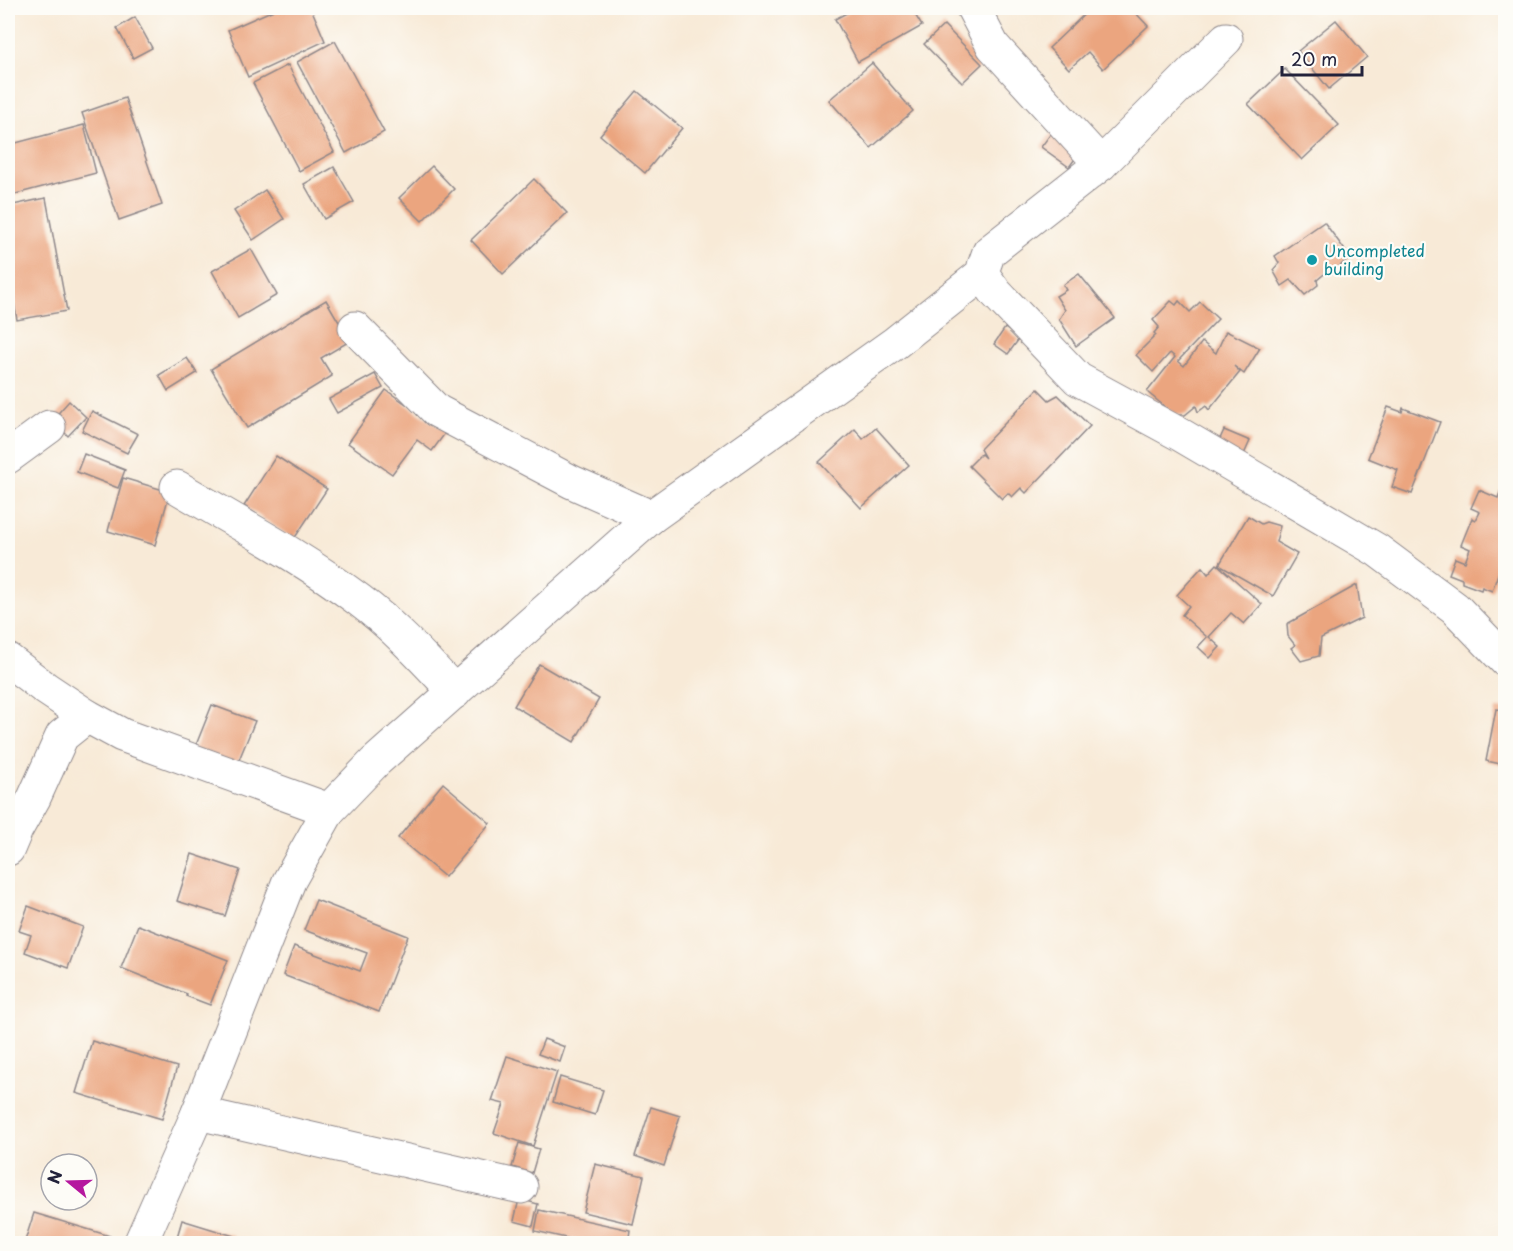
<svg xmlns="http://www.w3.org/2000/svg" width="1513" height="1251" font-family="'Playpen Sans',sans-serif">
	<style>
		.building { fill: #eba57f }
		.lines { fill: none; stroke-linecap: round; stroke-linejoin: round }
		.minor-casing { stroke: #8d8689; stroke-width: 35 }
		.minor { stroke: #fff; stroke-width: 33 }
		.culture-dot { fill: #0f9aa8; stroke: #fdfcf7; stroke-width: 2 }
		.labels { text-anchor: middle; stroke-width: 4.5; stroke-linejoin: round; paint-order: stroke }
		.culture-label { font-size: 16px; fill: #0d838f; stroke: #fdfcf7; text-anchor: start }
	</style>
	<rect width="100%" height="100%" fill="#fdfcf7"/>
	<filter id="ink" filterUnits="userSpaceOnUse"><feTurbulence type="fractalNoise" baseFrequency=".0167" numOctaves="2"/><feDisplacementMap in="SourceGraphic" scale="12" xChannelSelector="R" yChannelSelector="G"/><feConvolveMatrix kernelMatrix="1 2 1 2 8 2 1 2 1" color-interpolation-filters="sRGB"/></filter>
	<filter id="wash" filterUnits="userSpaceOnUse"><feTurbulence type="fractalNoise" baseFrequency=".008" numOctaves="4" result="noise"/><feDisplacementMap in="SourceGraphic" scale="24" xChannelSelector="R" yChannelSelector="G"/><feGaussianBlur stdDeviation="1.35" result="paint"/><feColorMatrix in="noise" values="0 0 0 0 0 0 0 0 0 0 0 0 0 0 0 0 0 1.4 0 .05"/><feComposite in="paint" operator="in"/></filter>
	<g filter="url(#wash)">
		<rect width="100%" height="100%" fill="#f8ead7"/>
		<g id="blocks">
			<!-- building -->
			<g class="building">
				<polygon points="278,8 311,8 325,41 248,77 228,30"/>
				<polygon points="856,8 911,8 922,26 858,62 835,19"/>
				<polygon points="1091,8 1131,8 1148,26 1103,69 1088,52 1069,69 1049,48"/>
				<polygon points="135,17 152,48 133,58 117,28"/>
				<polygon points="1336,20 1367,57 1329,89 1298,51"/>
				<polygon points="944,25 982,64 962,83 924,44"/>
				<polygon points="335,41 384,132 346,153 297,62"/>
				<polygon points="872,63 913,111 871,148 829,100"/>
				<polygon points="288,65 334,152 299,171 253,83"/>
				<polygon points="1285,69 1339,125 1302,160 1248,104"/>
				<polygon points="637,91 682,128 645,173 600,135"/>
				<polygon points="125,98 162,205 119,220 82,113"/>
				<polygon points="84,125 96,173 8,196 8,145"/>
				<polygon points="1052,132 1080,152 1069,167 1041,147"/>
				<polygon points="432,166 454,189 422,221 399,198"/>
				<polygon points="334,167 354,202 324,219 304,184"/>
				<polygon points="534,179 567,213 503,274 471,240"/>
				<polygon points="265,190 284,219 253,240 234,211"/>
				<polygon points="46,198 67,311 17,320 8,267 8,206"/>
				<polygon points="1324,222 1350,257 1332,273 1328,271 1317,280 1318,285 1305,295 1291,280 1282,286 1273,270 1279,263 1275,256"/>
				<polygon points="251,249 277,295 238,318 212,271"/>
				<polygon points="1079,274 1115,318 1076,346 1059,319 1065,310 1056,296 1066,290 1063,285"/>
				<polygon points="326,300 350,341 321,358 332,376 247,428 211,369"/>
				<polygon points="1171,301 1176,305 1179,301 1190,312 1200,302 1218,319 1178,361 1184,366 1202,342 1216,353 1226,331 1260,348 1244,374 1234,366 1240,372 1209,410 1206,406 1198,412 1196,406 1185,415 1175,415 1147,392 1175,357 1170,353 1153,372 1136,355 1156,335 1154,333 1159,327 1153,320"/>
				<polygon points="1005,328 1019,339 1008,354 994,344"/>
				<polygon points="187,358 197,373 168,391 159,375"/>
				<polygon points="375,374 383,388 337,413 329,399"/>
				<polygon points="1038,389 1049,400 1058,395 1090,426 1026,493 1021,488 1012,497 1008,493 1002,499 969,466 981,454 985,458 980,449"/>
				<polygon points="386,390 446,432 432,451 417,440 392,474 348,443"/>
				<polygon points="69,401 86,417 68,436 52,420"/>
				<polygon points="1388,407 1402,412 1403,408 1440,422 1412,494 1392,487 1398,470 1368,458"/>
				<polygon points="92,411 138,434 127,453 82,431"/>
				<polygon points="876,428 909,465 861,508 819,462 855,429 863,439"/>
				<polygon points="1224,430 1250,441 1241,461 1215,450"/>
				<polygon points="84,454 125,470 118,488 77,472"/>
				<polygon points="276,456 327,489 294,539 244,506"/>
				<polygon points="123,478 170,492 155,545 108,531"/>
				<polygon points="1479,490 1498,498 1501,490 1506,492 1506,547 1504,551 1506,551 1506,572 1504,576 1498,574 1492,591 1482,587 1481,590 1462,583 1462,579 1449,574 1455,558 1465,562 1470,549 1461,545 1472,518 1476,520 1480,512 1471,508"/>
				<polygon points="1248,516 1261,524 1266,522 1280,526 1276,542 1297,554 1273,596 1219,565"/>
				<polygon points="1217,564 1262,604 1244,624 1231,613 1209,637 1220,647 1210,658 1198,647 1207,637 1182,615 1189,606 1177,595 1202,567 1208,574"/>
				<polygon points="1357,585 1362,618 1321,638 1319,656 1301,661 1291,648 1295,645 1288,636 1287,624"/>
				<polygon points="539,664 599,699 574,742 514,706"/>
				<polygon points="212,705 255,721 236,767 194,750"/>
				<polygon points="1496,709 1506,710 1506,765 1486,761"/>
				<polygon points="443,783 490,823 445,877 398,838"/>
				<polygon points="192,854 240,870 225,916 177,901"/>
				<polygon points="316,900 408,936 379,1012 283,975 294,946 360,971 367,953 304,930"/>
				<polygon points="28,906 83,927 68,968 25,952 31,935 19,931"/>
				<polygon points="138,925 228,960 210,1005 186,996 187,994 121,968"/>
				<polygon points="544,1039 565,1047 560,1062 538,1054"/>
				<polygon points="92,1041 177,1067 162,1119 76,1093"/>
				<polygon points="507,1056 557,1072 533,1146 494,1133 504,1104 492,1101"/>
				<polygon points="560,1077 603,1090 595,1115 553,1102"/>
				<polygon points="651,1107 680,1116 664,1166 635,1156"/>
				<polygon points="519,1143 539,1149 532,1173 512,1167"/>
				<polygon points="595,1164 644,1176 633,1224 583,1212"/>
				<polygon points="519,1199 538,1204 533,1226 514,1221"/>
				<polygon points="539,1210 630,1230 628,1244 592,1244 535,1231"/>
				<polygon points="34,1213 110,1236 107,1244 24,1244"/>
				<polygon points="182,1220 234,1236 232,1244 175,1244"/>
			</g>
		</g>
	</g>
	<g filter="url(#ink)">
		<use href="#blocks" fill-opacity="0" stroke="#8d8689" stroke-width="1.5"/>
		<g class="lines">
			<defs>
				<g id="minor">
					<polyline points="973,8 993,46 1101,164"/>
					<polyline points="983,275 984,266 989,252 1101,164 1226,39"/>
					<polyline points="355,328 437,411 572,482 651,517"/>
					<polyline points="8,457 49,427"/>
					<path d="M177,487c61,36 125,70 182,113 36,27 66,60 96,92"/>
					<polyline points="8,660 45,688 87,716 122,735 329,810"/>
					<polyline points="8,849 16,830 34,798 62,736 87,716"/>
					<polyline points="198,1113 521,1187"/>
					<polyline points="140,1244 198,1113 289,881 329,810 375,762 651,517 895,343 977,278 983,275 996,293 1078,379 1181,435 1377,550 1455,608 1506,661"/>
				</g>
			</defs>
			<!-- minor casing -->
			<use href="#minor" class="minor-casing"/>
			<!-- minor -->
			<use href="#minor" class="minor"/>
		</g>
	</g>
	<!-- markers -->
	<circle class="culture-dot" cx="1312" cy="260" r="6"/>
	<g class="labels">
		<!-- culture labels -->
		<g class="culture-label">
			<text x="1324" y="257">Uncompleted<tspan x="1324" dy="18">building</tspan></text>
		</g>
	</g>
	<!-- margin -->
	<rect width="1513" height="1251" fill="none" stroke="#fdfcf7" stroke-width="30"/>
	<!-- north arrow -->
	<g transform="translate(69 1182) rotate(289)"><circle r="28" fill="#fdfcf7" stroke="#a5a5ac" stroke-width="1.5"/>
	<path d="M0-4.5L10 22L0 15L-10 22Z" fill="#b5179e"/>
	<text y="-9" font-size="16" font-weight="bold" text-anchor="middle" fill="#22223b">N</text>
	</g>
	<!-- scale -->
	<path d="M1282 66v9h80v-9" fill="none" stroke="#22223b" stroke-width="3"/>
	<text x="1291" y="66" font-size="18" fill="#22223b" stroke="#fdfcf7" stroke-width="4.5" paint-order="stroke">20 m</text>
</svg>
